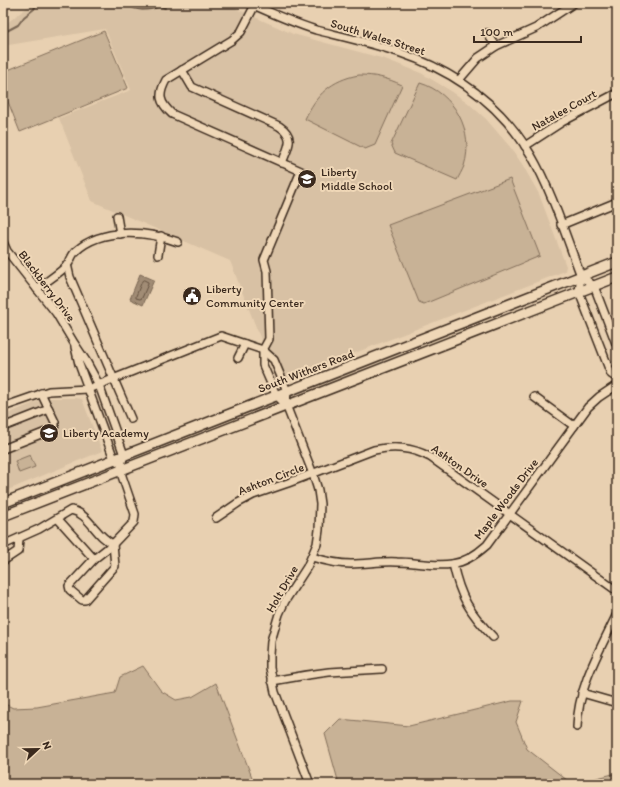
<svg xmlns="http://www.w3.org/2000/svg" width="620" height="787" font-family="Itim,sans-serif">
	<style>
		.built { fill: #d8c1a4 }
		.green { fill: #c8b296; stroke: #826e5a }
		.water { fill: #a18c74; stroke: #786552 }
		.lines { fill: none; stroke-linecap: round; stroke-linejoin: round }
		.shore { stroke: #645140; stroke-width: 1 }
		.stream { stroke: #786552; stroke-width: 2 }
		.minor-casing { stroke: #3b2a1e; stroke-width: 10 }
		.major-casing { stroke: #3b2a1e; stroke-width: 12 }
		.minor { stroke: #efd7b7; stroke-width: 7 }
		.major { stroke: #efd7b7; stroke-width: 9 }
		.labels { text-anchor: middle; stroke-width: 4; stroke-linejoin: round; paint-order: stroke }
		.street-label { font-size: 12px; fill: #3b2a1e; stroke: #efd7b7 }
		.poi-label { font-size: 12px; fill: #3b2a1e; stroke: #efd7b7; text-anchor: start }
	</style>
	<rect width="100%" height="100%" fill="#e8d0b1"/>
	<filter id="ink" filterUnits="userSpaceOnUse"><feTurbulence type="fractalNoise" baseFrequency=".025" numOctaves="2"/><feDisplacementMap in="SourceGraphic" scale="8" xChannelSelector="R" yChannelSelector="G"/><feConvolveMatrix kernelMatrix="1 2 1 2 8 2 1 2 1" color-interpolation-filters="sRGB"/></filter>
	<g filter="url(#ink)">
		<!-- built -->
		<g class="built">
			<polygon points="33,3 226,3 241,11 293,34 385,59 421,73 451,91 467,102 486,119 511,148 522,164 539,194 566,266 565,271 278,383 230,261 92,201 59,118 131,90 105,29 3,46 3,26"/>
			<polygon points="51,398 76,398 82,399 102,451 3,492 3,416 36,402"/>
		</g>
		<!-- green -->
		<g class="green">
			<polygon points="104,31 128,88 20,132 3,89 3,72"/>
			<path d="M359,75c16,0 28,3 43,10l-27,60 -10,4 -60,-30c11,-24 26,-39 54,-44z"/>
			<path d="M420,83c34,10 55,48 44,83 -2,5 -5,10 -7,14l-62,-27 -4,-9z"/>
			<polygon points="510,179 540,256 424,304 419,302 388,225"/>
			<polygon points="30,455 35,467 19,473 15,461"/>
			<polygon points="143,666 161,691 176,700 192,697 216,683 253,780 258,784 3,784 3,703 13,708 37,707 115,693 120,677"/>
			<polygon points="512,701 523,701 516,722 527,749 572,784 339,784 325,734 340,719 409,726"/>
			<polygon points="617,773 617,784 573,784"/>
		</g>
		<!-- water -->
		<polygon class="water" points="140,274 154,280 143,305 130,299"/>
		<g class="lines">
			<!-- shore -->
			<polygon class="shore" points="144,280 148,282 148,284 142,298 140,299 136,298 136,296 142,281"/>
			<!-- stream -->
			<g class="stream">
				<path d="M125,3c12,9 22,8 35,3l5,2"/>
				<polyline points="3,33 18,25 24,17 34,9 37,3"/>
			</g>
			<defs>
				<g id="minor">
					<path d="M249,3c22,10 44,20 67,27 28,7 55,13 82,22 57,19 102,51 133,103 21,36 35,82 50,121l-2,16 32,82 6,4"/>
					<path d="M256,3l-15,29 -9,8 -66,40c-8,15 -7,22 6,34l129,57 -37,89 3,11 2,68 -6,11v15l13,30 10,10 27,69 5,16 2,14 -1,26 -2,14 -10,23 -22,34 -6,13 -8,27 -1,14v13l5,24 35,92"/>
					<polyline points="487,33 496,46"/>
					<path d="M182,70l10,17 87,39c17,11 9,21 3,37"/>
					<polyline points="459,80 478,58 496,46 536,28 574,3"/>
					<polyline points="525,146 562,122 615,94"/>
					<polyline points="117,216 120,234"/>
					<polyline points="561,225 617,202"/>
					<path d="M3,242l4,9 49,62 18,30 12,18 13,24 25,70 -3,10 1,11 13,38 -1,8 -21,22c-17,-7 -24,-31 -42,-34l-32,19 -36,16"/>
					<polyline points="158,255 161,236"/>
					<polyline points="67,264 70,277 131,419"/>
					<polyline points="581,276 594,286 617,346"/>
					<path d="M37,289c8,-7 25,-17 31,-25 3,-4 4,-10 8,-13 26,-24 71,-20 102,-9"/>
					<polyline points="75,347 79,364 114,459 118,462"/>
					<polyline points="238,358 245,344"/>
					<polyline points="534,397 574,426"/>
					<polyline points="3,407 49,391 88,389 221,336 263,350 274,360 287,391 286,405"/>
					<polyline points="3,427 49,409"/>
					<polyline points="3,449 51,430 55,426 55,422 41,393"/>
					<path d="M216,518l22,-15 15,-8 35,-12 86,-33c20,-4 37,-3 56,7l187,134"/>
					<polyline points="58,519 94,559 69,586 70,590 82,600 85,600 115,566 113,544"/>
					<path d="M312,557c13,4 26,7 39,7 16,0 31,-3 46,-2 18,0 38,5 55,2 14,-2 25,-10 35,-19l101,-138 11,-10 18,-12"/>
					<polyline points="94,559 113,544"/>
					<polyline points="3,561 18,551 19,539"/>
					<path d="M453,564c7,33 17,49 40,73"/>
					<polyline points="272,681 307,675 329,672 382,669"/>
					<polyline points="582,693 617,703"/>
					<path d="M577,727c1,-41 23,-77 40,-113"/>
				</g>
				<g id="major">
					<polyline points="3,503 617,262"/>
					<polyline points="3,516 617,277"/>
				</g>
			</defs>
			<!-- minor casing -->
			<use href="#minor" class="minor-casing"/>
			<!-- major casing -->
			<use href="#major" class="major-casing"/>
			<!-- minor -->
			<use href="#minor" class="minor"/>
			<!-- major -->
			<use href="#major" class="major"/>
		</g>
	</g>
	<!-- icons -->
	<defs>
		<symbol id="school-disc" viewBox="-11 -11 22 22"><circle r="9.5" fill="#3b2a1e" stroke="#efd7b7"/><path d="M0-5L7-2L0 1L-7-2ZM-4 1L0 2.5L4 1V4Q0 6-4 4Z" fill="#fff"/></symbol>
		<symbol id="civic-disc" viewBox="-11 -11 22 22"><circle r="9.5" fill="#3b2a1e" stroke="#efd7b7"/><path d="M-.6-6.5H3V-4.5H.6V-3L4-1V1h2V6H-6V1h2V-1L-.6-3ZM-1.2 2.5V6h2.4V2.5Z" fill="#fff"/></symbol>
	</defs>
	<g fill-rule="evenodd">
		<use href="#school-disc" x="296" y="168" width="22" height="22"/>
		<use href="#civic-disc" x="181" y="285" width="22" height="22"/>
		<use href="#school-disc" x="38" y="422" width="22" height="22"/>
	</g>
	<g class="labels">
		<!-- street labels -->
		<g class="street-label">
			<text transform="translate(378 37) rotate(17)" y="4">South Wales Street</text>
			<text transform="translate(564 110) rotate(-29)" y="4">Natalee Court</text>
			<text transform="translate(47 286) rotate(53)" y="4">Blackberry Drive</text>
			<text transform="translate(306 371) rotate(-21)" y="4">South Withers Road</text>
			<text transform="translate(460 466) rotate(35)" y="4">Ashton Drive</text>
			<text transform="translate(271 479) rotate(-21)" y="4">Ashton Circle</text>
			<text transform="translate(506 499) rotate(-53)" y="4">Maple Woods Drive</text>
			<text transform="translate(282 589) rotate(-60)" y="4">Holt Drive</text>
		</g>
		<!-- poi labels -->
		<g class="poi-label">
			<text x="321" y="176">Liberty<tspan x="321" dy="14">Middle School</tspan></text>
			<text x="206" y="293">Liberty<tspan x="206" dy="14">Community Center</tspan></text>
			<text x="63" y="437">Liberty Academy</text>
		</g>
	</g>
	<!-- margin -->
	<rect width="620" height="787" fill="none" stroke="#efd7b7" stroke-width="16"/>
	<rect x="8" y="8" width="604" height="771" fill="none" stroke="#3b2a1e" stroke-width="1.5" filter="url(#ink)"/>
	<!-- north arrow -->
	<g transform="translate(38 749) rotate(68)" stroke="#efd7b7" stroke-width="3" paint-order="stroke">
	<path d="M0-3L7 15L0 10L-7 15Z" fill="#3b2a1e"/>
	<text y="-6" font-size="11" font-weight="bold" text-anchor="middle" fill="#3b2a1e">N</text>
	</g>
	<!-- scale -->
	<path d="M474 36v6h107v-6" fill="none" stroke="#3b2a1e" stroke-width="2"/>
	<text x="480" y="36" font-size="12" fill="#3b2a1e" stroke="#efd7b7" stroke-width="3" paint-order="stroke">100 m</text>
</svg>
